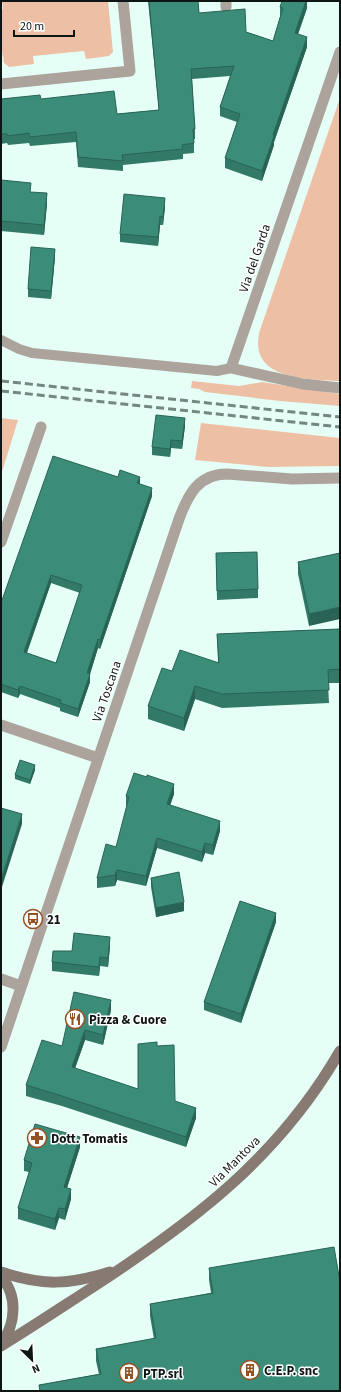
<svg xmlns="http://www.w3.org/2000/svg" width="341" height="1392" font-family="'Source Sans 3',sans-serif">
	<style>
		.green { fill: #edc0a6 }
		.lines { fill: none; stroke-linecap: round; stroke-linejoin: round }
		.service { stroke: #aca39d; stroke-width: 10 }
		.minor { stroke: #aca39d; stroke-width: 11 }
		.secondary { stroke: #877a72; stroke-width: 11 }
		.rail { stroke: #758681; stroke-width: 3; stroke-dasharray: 8 4; stroke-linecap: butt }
		.wall { fill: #337968; fill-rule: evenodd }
		.shaded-wall { fill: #296355 }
		.building { fill: #3b8d79; stroke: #296355; fill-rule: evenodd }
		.labels { text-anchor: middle; stroke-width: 3; stroke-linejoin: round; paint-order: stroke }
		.street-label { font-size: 13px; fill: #0d1614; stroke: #fff }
		.poi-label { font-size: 13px; font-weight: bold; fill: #0d1614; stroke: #fff; text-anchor: start }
	</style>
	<rect width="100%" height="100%" fill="#e5fff6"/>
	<!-- green -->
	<g class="green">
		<polygon points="2,1 108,1 113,52 109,56 86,59 84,51 33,56 34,64 9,67 4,63 1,45 1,10 3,9"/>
		<path d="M340,98v283h-6c-32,-2 -87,-3 -74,-51z"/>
		<polygon points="192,381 239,386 262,382 340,394 340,406 280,401 205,392 199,389 191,388"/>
		<polygon points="1,418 18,420 1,475"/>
		<polygon points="201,423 340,438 340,466 268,467 195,460"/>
	</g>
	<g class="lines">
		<!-- service -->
		<polyline class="service" points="1,340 19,349 32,353 217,371 231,368"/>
		<!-- minor -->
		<g class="minor">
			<polyline points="226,1 226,7"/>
			<polyline points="340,52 231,368 303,384 340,388"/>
			<polyline points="1,84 130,71 123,1"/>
			<polyline points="1,542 41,427"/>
			<polyline points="1,725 98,758"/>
			<polyline points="1,979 21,986"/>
			<path d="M1,1047l178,-528c9,-24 19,-45 48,-45l65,5 48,-1"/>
		</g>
		<!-- secondary -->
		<g class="secondary">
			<path d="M1,1272c42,14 67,13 109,0"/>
			<path d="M1,1277c17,18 15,48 0,66"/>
			<path d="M1,1346c31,-19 61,-39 92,-59 101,-66 186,-130 247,-236"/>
		</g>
		<!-- rail -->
		<g class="rail">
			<polyline points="1,381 340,417"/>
			<polyline points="1,391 340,427"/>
		</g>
	</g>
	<!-- wall -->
	<g class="wall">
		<polygon points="148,1 198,1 199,13 246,32 273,41 280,17 280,7 307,1 307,8 298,34 307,47 274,142 274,145 262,181 225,168 225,158 237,122 220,116 220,107 230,76 192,79 195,129 195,139 194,139 194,153 183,154 183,159 123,165 123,171 78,167 76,142 30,146 29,143 8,145 7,143 1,144 1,99 41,99 117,114 159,110"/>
		<polygon points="1,180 31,192 47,203 44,235 1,231 1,232"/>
		<polygon points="165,207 163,225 160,225 158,246 120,242 120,234"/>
		<polygon points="55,257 51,299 28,297 28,289"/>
		<polygon points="185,426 182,449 171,448 170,457 152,455 152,447"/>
		<path d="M118,477l22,7 12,12 -52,153 -2,-1 -8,26v8l-12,35 -18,-6v-3l-40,-14 -2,4 -17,-6v-89zM51,583l29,10 -24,70 -29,-10z"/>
		<polygon points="216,553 258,589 258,598 217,600"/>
		<polygon points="340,553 309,626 298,574 298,562"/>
		<polygon points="340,629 340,683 328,683 329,703 222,708 195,699 184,731 148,719 148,706 172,671 218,662 217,634"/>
		<polygon points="35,770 30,784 15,779 15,775"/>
		<polygon points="174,794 170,805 220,831 213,855 205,853 202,862 157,848 146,886 117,880 115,886 97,888 97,878 116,847 127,807 126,806 126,796"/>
		<polygon points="151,878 184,911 156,917 151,887"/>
		<polygon points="276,922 241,1023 204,1010 204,1002"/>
		<polygon points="110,946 108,967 100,966 99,976 52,971 52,962 72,951"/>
		<polygon points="111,1010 103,1045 85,1040 75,1068 138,1089 157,1046 175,1101 196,1118 186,1147 62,1106 26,1096 26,1085 62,1046"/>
		<polygon points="80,1147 67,1188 71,1199 65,1220 59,1218 55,1230 18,1219 18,1208 29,1172 24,1171 24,1160"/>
		<polygon points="209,1268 340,1391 39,1391 39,1385 99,1374 96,1361 96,1349 154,1339 150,1316 150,1304 211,1293 209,1280"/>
	</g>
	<!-- shaded-wall -->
	<g class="shaded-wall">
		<polygon points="304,1 307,1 307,8 295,43 295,33"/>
		<polygon points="307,37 307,47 274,142 274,145 262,181 262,171 273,135"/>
		<polygon points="47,193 47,203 44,235 44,225"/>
		<polygon points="165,198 165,207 163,225 163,217"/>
		<polygon points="160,216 160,225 158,246 158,237"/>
		<polygon points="55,249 55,257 51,299 51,291"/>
		<polygon points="185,418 185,426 182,449 182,441"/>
		<polygon points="171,440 171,448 170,457 170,449"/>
		<polygon points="140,477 140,485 137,483"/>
		<polygon points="152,488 152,496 100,649 100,640"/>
		<polygon points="51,575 51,583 24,660 24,652"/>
		<polygon points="340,607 340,619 309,626 309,614"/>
		<polygon points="98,639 98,648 90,674 90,682 78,717 78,709 87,673"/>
		<polygon points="20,686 20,694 18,698 18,690"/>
		<polygon points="195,686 195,699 184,731 184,718"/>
		<polygon points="35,765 35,770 30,784 30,780"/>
		<polygon points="174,784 174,794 167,815 167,804"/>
		<polygon points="22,814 22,824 1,890 1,880"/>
		<polygon points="220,821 220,831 213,855 213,845"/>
		<polygon points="157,838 157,848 146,886 146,876"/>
		<polygon points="205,843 205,853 202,862 202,852"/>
		<polygon points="117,870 117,880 115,886 115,875"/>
		<polygon points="184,902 184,911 156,917 156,908"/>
		<polygon points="276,913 276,922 241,1023 241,1014"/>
		<polygon points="2,918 2,928 1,932 1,922"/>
		<polygon points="110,937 110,946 108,967 108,958"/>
		<polygon points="100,957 100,966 99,976 99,967"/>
		<polygon points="111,1000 111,1010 103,1045 103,1035"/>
		<polygon points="85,1030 85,1040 72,1077 72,1067"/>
		<polygon points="196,1108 196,1118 186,1147 186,1137"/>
		<polygon points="80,1137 80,1147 64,1197 64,1187"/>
		<polygon points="71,1189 71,1199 65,1220 65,1209"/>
		<polygon points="59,1208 59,1218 55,1230 55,1219"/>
	</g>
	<!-- building -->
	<g class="building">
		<polygon points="149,1 198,1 199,13 245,9 246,32 273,41 283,8 280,7 282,1 306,1 295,33 307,37 273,135 274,136 262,171 225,158 240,114 220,107 234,66 191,69 195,129 193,129 194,143 182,145 183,149 122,155 123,161 78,157 76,132 30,137 29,133 8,136 7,134 1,134 1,99 40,95 41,99 114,91 117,114 159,110"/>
		<polygon points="1,180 31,183 30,192 47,193 44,225 1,221 1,222"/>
		<polygon points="124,194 165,198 163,217 160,216 158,237 120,234"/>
		<polygon points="31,247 55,249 51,291 28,289"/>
		<polygon points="156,415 185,418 182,441 171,440 170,449 152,447"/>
		<path d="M53,456l65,21 2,-7 20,7 -3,6 15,5 -52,152 -2,-1 -11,34 3,1 -12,35 -18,-6 1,-3 -41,-14 -2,4 -17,-6v-81zM51,575l31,10 -26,78 -32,-11z"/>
		<polygon points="257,552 258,589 217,591 216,553"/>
		<polygon points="340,553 340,607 309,614 298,562"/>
		<polygon points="340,629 340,669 328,670 329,690 222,694 195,686 184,718 148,706 162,668 172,671 180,650 219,663 217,634"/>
		<polygon points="20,760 35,765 30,780 15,775"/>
		<polygon points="134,773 147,777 147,775 174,784 167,804 220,821 213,845 205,843 202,852 157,838 146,876 117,870 115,875 97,878 106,844 116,847 129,797 126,796"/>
		<polygon points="1,808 22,814 1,880"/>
		<polygon points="179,872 184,902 156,908 151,878"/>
		<polygon points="240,901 276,913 241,1014 204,1002"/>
		<polygon points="74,933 110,937 108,958 100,957 99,967 52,962 53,951 72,951"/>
		<polygon points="74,992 111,1000 103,1035 85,1030 72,1067 138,1089 138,1044 157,1042 157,1046 174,1045 175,1101 196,1108 186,1137 62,1096 26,1085 42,1040 62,1046"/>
		<polygon points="35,1124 80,1137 64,1187 71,1189 65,1209 59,1208 55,1219 18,1208 32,1163 24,1160"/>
		<polygon points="334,1247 340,1282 340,1391 40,1391 39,1385 101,1374 96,1349 156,1338 150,1304 213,1293 209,1268"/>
	</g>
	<!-- icons -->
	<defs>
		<symbol id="bus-ring" viewBox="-11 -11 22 22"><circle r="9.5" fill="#fff" stroke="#945122" stroke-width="1.5"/><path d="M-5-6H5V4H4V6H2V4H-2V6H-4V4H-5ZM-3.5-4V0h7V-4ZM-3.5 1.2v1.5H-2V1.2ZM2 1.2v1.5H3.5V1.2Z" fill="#945122"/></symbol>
		<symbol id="restaurant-ring" viewBox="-11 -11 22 22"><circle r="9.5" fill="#fff" stroke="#945122" stroke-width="1.5"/><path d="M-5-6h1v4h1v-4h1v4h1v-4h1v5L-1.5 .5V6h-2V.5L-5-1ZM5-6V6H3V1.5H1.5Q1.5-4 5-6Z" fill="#945122"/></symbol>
		<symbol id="pharmacy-ring" viewBox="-11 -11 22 22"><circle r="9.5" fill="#fff" stroke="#945122" stroke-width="1.5"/><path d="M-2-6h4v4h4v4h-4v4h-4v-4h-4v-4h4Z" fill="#945122"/></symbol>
		<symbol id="building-ring" viewBox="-11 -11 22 22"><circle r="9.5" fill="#fff" stroke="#945122" stroke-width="1.5"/><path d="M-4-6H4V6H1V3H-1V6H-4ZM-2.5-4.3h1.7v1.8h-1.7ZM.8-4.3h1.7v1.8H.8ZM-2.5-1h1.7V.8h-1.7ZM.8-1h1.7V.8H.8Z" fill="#945122"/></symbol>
	</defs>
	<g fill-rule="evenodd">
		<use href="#bus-ring" x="22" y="908" width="22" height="22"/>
		<use href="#restaurant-ring" x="64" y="1008" width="22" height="22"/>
		<use href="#pharmacy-ring" x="26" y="1127" width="22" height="22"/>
		<use href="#building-ring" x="239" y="1359" width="22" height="22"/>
		<use href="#building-ring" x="118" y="1362" width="22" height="22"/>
	</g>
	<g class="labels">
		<!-- street labels -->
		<g class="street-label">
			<text transform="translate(254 258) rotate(-71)" y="5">Via del Garda</text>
			<text transform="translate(106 691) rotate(-71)" y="5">Via Toscana</text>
			<text transform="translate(234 1161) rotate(-45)" y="5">Via Mantova</text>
		</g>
		<!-- poi labels -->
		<g class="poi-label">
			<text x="47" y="924">21</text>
			<text x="89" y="1024">Pizza &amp; Cuore</text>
			<text x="51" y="1143">Dott. Tomatis</text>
			<text x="264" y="1375">C.E.P. snc</text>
			<text x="143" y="1378">PTP.srl</text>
		</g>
	</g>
	<!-- border -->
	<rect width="341" height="1392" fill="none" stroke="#0d1614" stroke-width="4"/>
	<!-- north arrow -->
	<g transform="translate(32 1360) rotate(156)" stroke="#ffffff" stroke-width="3" paint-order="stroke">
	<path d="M0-3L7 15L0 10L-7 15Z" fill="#0d1614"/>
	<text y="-6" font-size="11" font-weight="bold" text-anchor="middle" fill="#0d1614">N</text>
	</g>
	<!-- scale -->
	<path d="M14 30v6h60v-6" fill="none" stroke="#0d1614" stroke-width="2"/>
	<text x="20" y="30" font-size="12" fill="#0d1614" stroke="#ffffff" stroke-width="3" paint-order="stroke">20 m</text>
</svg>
